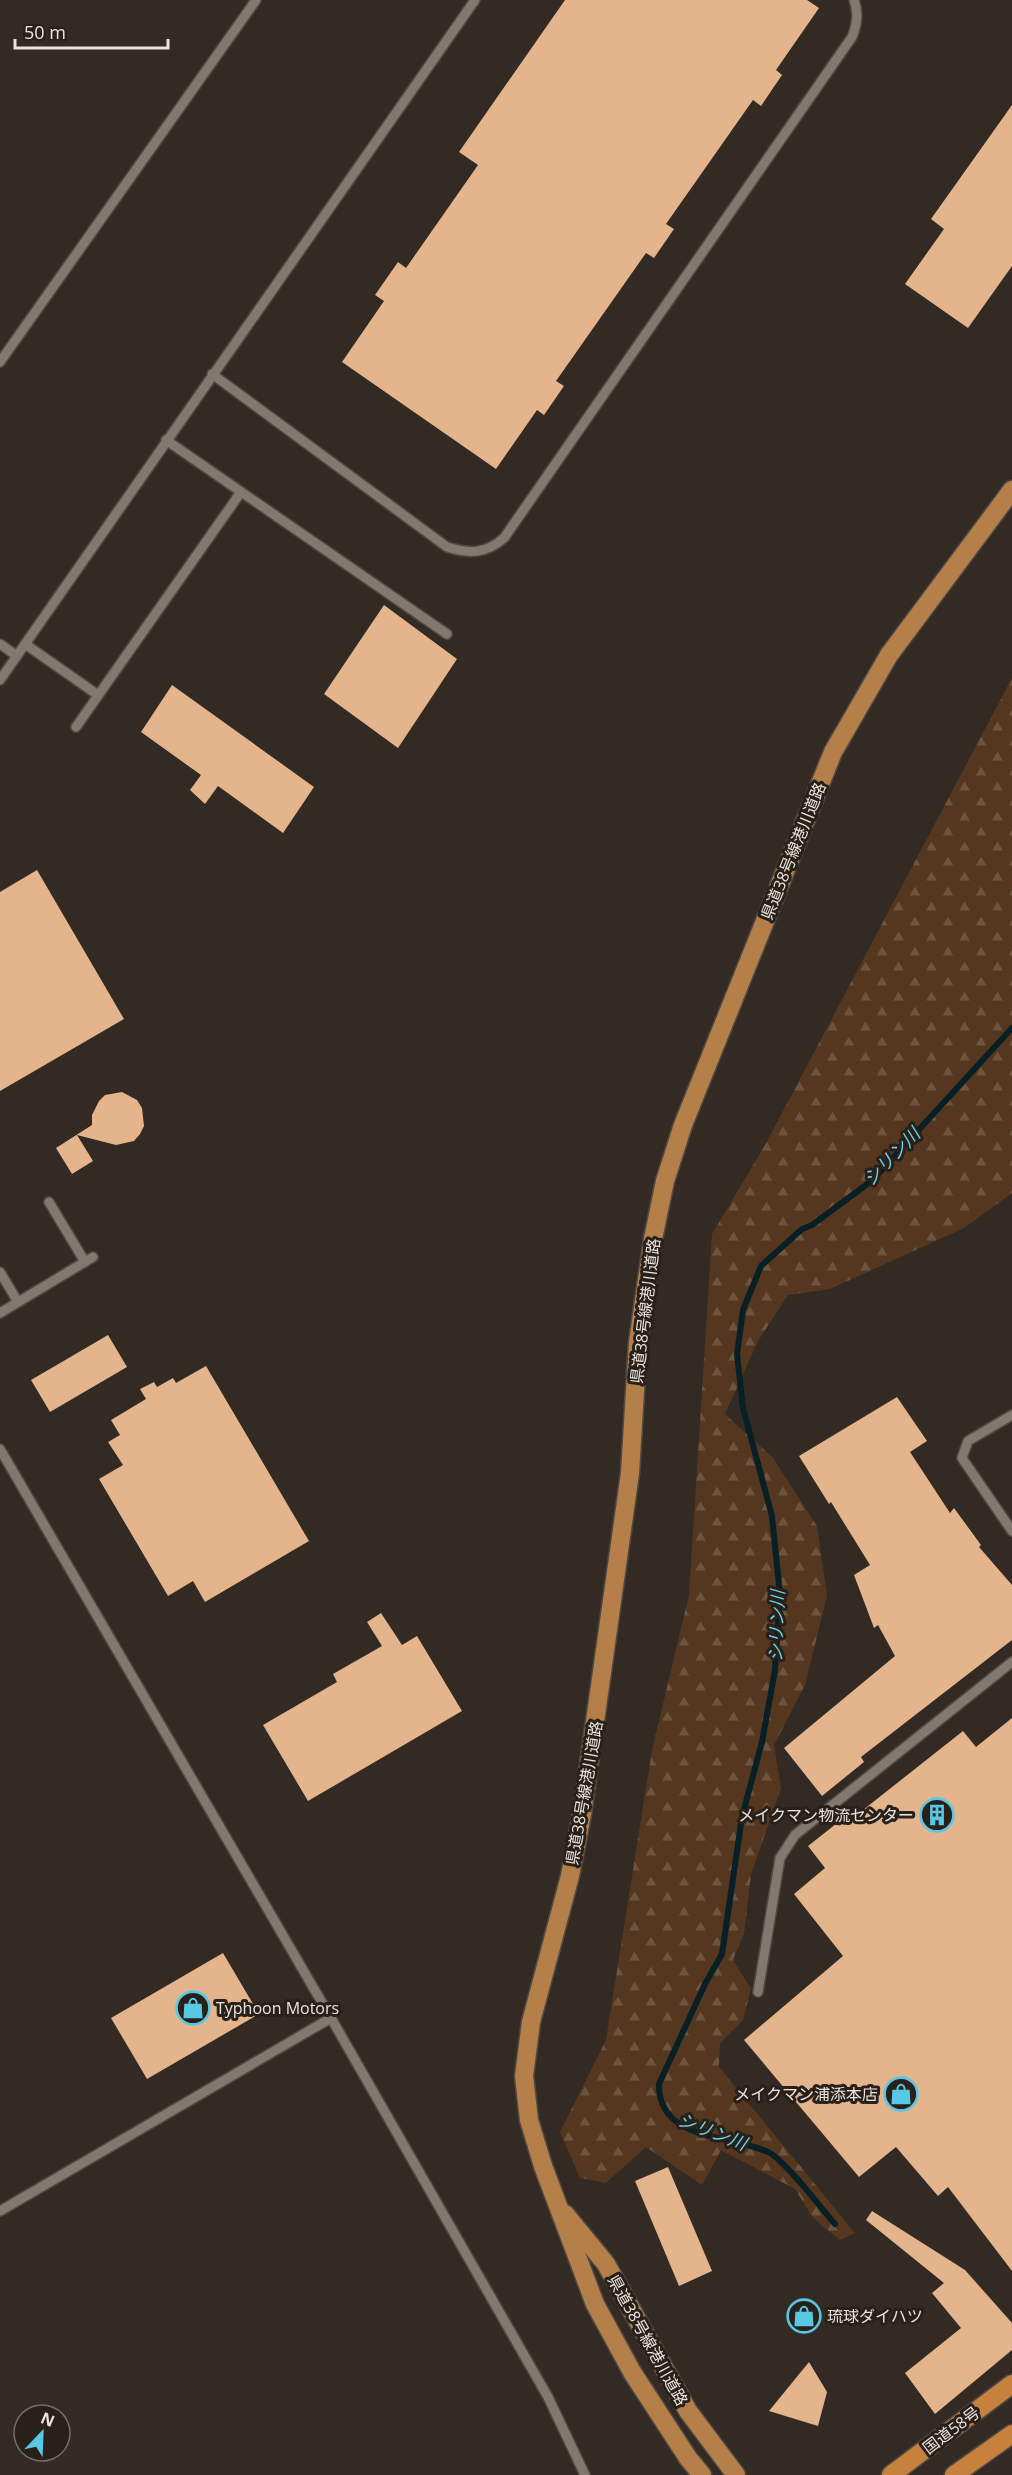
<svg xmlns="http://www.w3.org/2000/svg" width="1012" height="2475" font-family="'Open Sans','Noto Sans JP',sans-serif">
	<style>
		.forest { fill: url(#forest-firs) }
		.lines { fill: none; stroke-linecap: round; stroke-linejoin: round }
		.stream { stroke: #082025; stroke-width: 6 }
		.building { fill: #e4b48c }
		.service-casing { stroke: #504943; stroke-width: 12 }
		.primary-casing { stroke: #504943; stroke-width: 21 }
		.trunk-casing { stroke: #504943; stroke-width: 21 }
		.service { stroke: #837870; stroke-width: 9 }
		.primary { stroke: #b57f4a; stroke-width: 18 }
		.trunk { stroke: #c6813d; stroke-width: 18 }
		.labels { text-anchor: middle; stroke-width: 6; stroke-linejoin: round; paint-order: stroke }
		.street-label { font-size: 16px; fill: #eae4df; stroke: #292019 }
		.poi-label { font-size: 16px; fill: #eae4df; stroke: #292019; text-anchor: end }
		.water-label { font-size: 18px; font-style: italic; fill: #65d4ef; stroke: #292019 }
	</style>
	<defs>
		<pattern id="forest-firs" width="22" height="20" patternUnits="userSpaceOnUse" patternTransform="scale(1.5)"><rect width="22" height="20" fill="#54371e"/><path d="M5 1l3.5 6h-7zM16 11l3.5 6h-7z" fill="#6d543e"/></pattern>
	</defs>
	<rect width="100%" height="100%" fill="#332a23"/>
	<!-- forest -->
	<polygon class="forest" points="1012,678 1012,1193 964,1228 830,1289 788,1295 758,1341 725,1414 773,1458 817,1526 827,1596 805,1685 774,1745 781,1788 751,1875 744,1934 733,1960 751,1989 743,2020 720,2043 719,2067 855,2233 840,2240 813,2218 795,2189 721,2150 702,2185 646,2147 606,2183 580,2178 560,2132 606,2040 652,1750 689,1595 712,1234 765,1145"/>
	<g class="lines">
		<!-- stream -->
		<path class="stream" d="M835,2224c-14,-16 -49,-62 -65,-71 -35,-19 -112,-10 -111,-69l46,-100 17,-30 20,-137 20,-75 13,-72 5,-75 -8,-79 -29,-108 -6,-54 6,-44 18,-44 41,-37 10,-4 54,-40 15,-14 131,-143"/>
	</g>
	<!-- building -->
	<g class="building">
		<polygon points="565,0 807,0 819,8 776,70 782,75 761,106 753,100 666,224 674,229 654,258 646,253 556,381 564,386 544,415 537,410 496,469 342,362 384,301 375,295 398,262 406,268 478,165 459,152"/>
		<polygon points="1012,105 1012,266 968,328 905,284 944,229 931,219"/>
		<polygon points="384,605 457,659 398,748 324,694"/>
		<polygon points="172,685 314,787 283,833 218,786 205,804 190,790 201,775 141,732"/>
		<polygon points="37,870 124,1019 0,1091 0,892"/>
		<polygon points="122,1092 137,1100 142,1108 144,1126 140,1134 134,1141 116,1145 77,1135 93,1161 72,1174 56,1148 92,1125 92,1115 99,1101 105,1095"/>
		<polygon points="108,1335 127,1367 50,1412 31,1380"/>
		<polygon points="206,1366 309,1541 205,1602 193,1581 168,1596 99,1479 123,1465 108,1442 120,1435 111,1420 146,1399 140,1389 154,1382 157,1387 173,1378 176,1383"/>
		<polygon points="897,1397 927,1441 910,1452 950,1513 954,1508 981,1545 979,1547 1012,1585 1012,1640 861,1757 864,1762 822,1796 784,1748 895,1656 878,1625 874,1628 854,1575 870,1565 831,1502 829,1504 799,1456"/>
		<polygon points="381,1613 402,1645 417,1636 462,1711 308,1801 263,1725 337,1682 333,1674 382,1646 367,1622"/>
		<polygon points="1012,1718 1012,2271 948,2187 938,2196 896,2147 859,2177 744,2040 843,1956 794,1894 825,1868 808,1846 841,1820 844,1825 963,1731 976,1747"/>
		<polygon points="223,1953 259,2014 147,2079 111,2018"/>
		<polygon points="668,2167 712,2271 679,2286 635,2181"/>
		<polygon points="872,2211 965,2270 1012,2323 1012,2350 935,2414 905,2373 961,2328 932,2293 944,2283 866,2220"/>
		<polygon points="809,2362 827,2392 818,2426 769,2411"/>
	</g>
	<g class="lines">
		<defs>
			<g id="service">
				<polyline points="0,362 256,0"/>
				<path d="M212,374l235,173c22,7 39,7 57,-9l348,-501c5,-12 7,-24 2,-37"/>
				<polyline points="166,440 447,634"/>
				<polyline points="0,644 17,656"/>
				<polyline points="25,644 98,695"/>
				<polyline points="0,680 475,0"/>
				<polyline points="76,727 241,492"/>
				<polyline points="49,1202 85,1262"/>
				<polyline points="0,1272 18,1302"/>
				<polyline points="0,1313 93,1257"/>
				<polyline points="1012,1415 968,1441 962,1458 1012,1531"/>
				<polyline points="0,1449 331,2018 548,2397 585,2475"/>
				<polyline points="758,1992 780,1858 795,1835 1012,1662"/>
				<polyline points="0,2211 331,2018"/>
			</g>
			<g id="primary">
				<polyline points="565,2214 606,2264 688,2411 736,2475"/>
				<polyline points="702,2475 688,2458 632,2372 595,2304 543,2166 529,2120 524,2076 531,2022 570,1876 582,1814 630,1473 638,1342 653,1239 665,1181 683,1125 833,752 889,655 1012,490"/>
			</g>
			<g id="trunk">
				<polyline points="891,2475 1012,2384"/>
				<polyline points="954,2475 1012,2434"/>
			</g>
		</defs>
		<!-- service casing -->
		<use href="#service" class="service-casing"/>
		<!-- primary casing -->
		<use href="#primary" class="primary-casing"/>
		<!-- trunk casing -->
		<use href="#trunk" class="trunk-casing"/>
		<!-- service -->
		<use href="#service" class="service"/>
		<!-- primary -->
		<use href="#primary" class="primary"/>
		<!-- trunk -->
		<use href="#trunk" class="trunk"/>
	</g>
	<!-- icons -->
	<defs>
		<symbol id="building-ring" viewBox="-11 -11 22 22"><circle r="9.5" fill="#292019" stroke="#58c8e4" stroke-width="1.5"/><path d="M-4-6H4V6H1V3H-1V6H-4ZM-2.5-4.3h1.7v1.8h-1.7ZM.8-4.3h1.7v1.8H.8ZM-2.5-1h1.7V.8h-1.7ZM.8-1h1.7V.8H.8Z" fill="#58c8e4"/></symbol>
		<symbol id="shop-ring" viewBox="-11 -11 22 22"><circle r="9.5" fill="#292019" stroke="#58c8e4" stroke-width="1.5"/><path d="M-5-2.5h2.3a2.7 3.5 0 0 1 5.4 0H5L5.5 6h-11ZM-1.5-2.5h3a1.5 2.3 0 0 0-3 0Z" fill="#58c8e4"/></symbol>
	</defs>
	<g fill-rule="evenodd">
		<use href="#building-ring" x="918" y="1796" width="38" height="38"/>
		<use href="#shop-ring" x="174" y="1989" width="38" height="38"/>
		<use href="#shop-ring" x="882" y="2075" width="38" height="38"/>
		<use href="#shop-ring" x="785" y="2297" width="38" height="38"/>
	</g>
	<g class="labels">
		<!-- street labels -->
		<g class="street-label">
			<text transform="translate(793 851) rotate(-68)" y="6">県道38号線港川道路</text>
			<text transform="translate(645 1311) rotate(-83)" y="6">県道38号線港川道路</text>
			<text transform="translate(584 1793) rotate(-80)" y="6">県道38号線港川道路</text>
			<text transform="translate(648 2340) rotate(61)" y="6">県道38号線港川道路</text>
			<text transform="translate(951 2430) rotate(-37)" y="6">国道58号</text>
		</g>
		<!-- poi labels -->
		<g class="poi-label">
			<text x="914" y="1821">メイクマン物流センター</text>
			<text x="216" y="2014" text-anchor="start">Typhoon Motors</text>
			<text x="878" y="2100">メイクマン浦添本店</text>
			<text x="827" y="2322" text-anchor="start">琉球ダイハツ</text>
		</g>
		<!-- water labels -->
		<g class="water-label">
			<text transform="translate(892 1157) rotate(-46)" y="6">シリン川</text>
			<text transform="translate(777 1626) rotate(-88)" y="6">シリン川</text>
			<text transform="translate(712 2132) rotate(21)" y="6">シリン川</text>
		</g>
	</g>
	<!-- north arrow -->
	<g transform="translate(42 2433) rotate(23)"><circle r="28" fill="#292019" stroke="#766e68" stroke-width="1.5"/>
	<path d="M0-4.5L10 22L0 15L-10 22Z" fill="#58c8e4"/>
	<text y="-9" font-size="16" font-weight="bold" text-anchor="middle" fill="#eae4df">N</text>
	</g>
	<!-- scale -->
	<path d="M15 39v9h153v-9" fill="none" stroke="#eae4df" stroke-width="3"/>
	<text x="24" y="39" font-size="18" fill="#eae4df" stroke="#292019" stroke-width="4.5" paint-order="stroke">50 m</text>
</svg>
